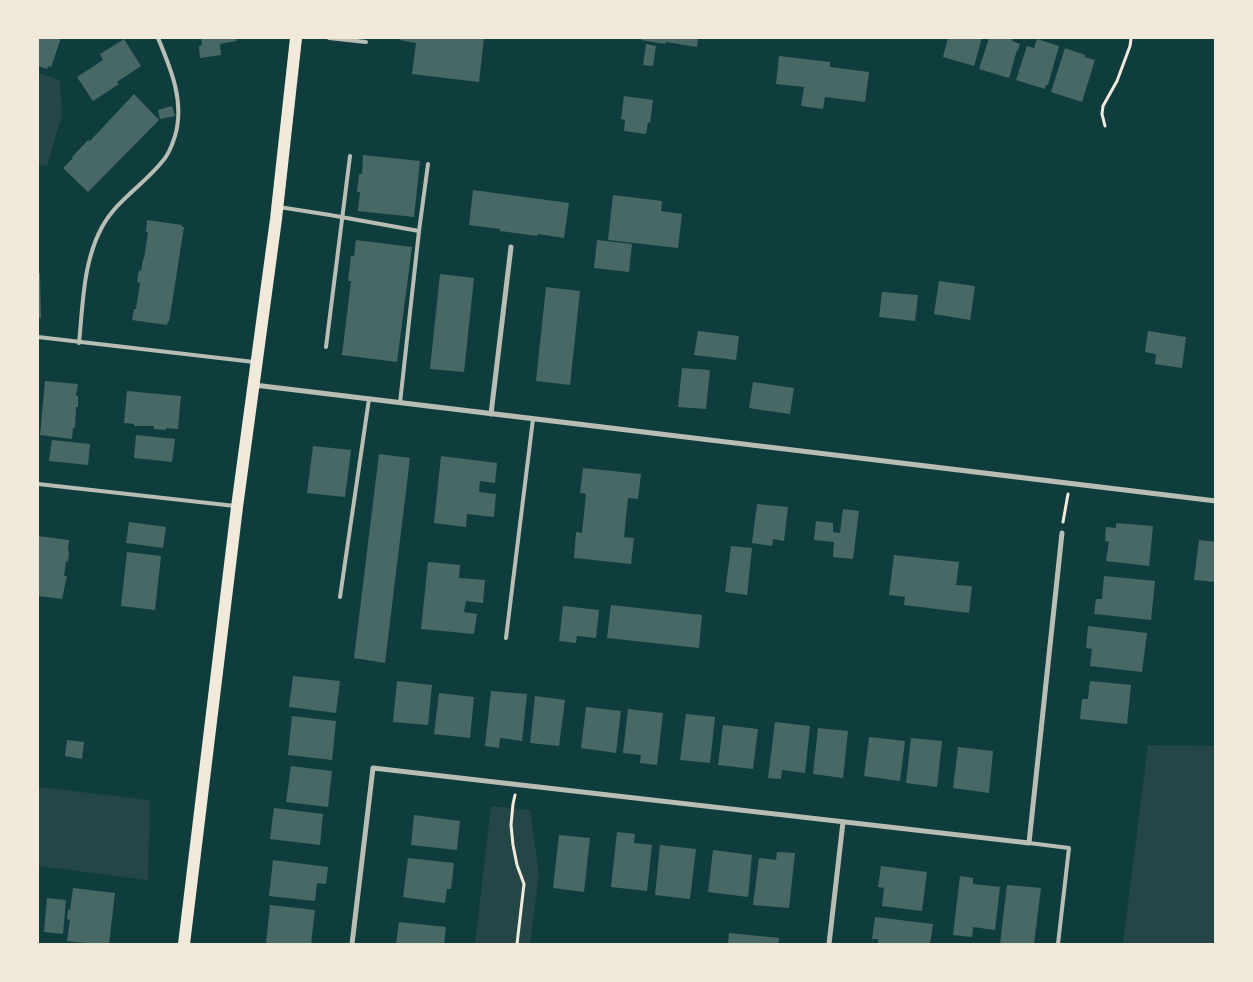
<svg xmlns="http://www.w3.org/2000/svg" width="1253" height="982" font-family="'Noto Sans',sans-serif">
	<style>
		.green { fill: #244646 }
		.building { fill: #486865 }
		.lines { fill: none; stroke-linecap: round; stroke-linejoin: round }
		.path { stroke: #f1e9da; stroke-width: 3 }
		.service { stroke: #b8beb3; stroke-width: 4 }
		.minor { stroke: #b8beb3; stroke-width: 5 }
		.primary { stroke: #f1e9da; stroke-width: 12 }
	</style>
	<rect width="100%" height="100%" fill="#0f3d3e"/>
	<!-- green -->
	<g class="green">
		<polygon points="38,73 60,80 62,115 47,166 38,165"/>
		<polygon points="1148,745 1215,746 1215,944 1123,944"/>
		<polygon points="38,787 150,800 148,880 38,866"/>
		<polygon points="491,806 530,810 539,875 530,944 475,944"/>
	</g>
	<!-- building -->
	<g class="building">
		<polygon points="38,38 61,38 51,67 48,66 47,69 38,66"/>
		<polygon points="201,38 236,38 236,41 220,44 221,55 200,58 199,46 202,45"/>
		<polygon points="400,38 484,38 479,82 412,74 416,43 400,40"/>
		<polygon points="641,38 698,38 697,47 666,42 665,44 641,40"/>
		<polygon points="948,38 982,38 974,66 943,57"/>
		<polygon points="989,38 1013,38 1012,41 1020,44 1018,51 1017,50 1009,78 979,69"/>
		<polygon points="124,39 141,66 117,82 119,84 93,101 77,77 103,60 100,54"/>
		<polygon points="1037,39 1059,46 1048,85 1046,85 1045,89 1016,80 1027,46 1034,48"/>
		<polygon points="646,44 656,46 653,66 643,65"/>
		<polygon points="1065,48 1085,55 1085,57 1095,60 1082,102 1051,92"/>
		<polygon points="779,56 830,62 830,67 869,72 865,102 825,97 823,109 801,106 804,87 776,84"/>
		<polygon points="134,94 159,120 88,192 63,168 73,158 72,157 88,140 90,141"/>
		<polygon points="624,96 653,100 650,123 648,122 646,134 624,131 625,120 621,119"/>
		<polygon points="172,106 175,116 160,119 158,110"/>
		<polygon points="363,155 420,161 414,217 358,211 360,192 357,192 359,174 362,174"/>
		<polygon points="473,190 569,203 564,238 538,234 537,236 500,231 500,229 469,225"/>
		<polygon points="613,195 662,201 661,211 682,214 678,248 608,240"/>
		<polygon points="147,220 182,225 182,227 184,227 169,322 168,321 167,325 132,320 134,309 136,309 140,283 137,282 139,270 141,271 143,259 144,259 148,232 146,232"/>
		<polygon points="356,240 412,247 397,362 342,355 351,281 348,281 351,256 354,256"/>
		<polygon points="597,240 632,244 629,272 594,268"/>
		<polygon points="38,273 40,273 41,318 38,318"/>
		<polygon points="440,274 474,278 464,372 430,369"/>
		<polygon points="939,281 975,286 970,320 934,314"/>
		<polygon points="546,287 580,291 570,385 536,381"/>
		<polygon points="882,292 918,295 915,321 879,317"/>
		<polygon points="698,331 739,336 736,360 694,355"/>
		<polygon points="1148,331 1186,337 1182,368 1155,364 1156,354 1145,352"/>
		<polygon points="682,368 710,370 706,409 678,407"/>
		<polygon points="45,381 78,384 76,396 78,396 78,407 76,407 75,428 73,428 72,439 40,435"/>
		<polygon points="753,382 794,388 790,414 749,408"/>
		<polygon points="127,391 181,396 178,429 166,428 166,430 154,429 154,426 134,426 134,424 124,423"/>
		<polygon points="136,435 175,439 172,462 134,458"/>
		<polygon points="52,440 90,444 88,465 49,461"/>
		<polygon points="313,446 351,450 345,497 307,493"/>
		<polygon points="379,454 410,458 385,663 354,658"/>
		<polygon points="441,456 497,463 495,483 480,481 479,492 496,494 494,517 467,514 466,527 434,523"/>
		<polygon points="583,468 641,474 638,499 628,498 624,537 634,538 631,564 574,558 576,532 582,533 586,494 580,493"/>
		<polygon points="757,504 788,507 784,541 773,539 772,546 752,543"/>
		<polygon points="843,509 859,511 853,559 833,557 834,542 814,540 816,521 833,523 833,532 840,533"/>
		<polygon points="129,522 166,527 163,548 126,543"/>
		<polygon points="1116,523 1153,526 1149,566 1106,561 1109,542 1105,541 1106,527 1116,528"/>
		<polygon points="38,536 69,540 68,551 69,551 68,562 66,561 64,576 67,576 62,599 38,596"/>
		<polygon points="1199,540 1216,542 1216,582 1194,580"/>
		<polygon points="731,546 752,548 747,595 725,592"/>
		<polygon points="127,552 161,556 155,610 121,606"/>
		<polygon points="894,555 959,562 956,585 972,586 969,613 904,605 905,597 889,595"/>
		<polygon points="428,562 460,565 459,578 485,580 483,603 466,601 464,612 477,614 474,634 421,629"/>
		<polygon points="1104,576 1155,581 1151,620 1094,614 1096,599 1102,599"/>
		<polygon points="611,605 702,615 699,648 607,638"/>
		<polygon points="563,606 599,610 596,638 577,636 576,643 559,641"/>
		<polygon points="1088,626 1147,633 1142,672 1090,666 1092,649 1086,648"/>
		<polygon points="293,676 340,681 336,713 289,707"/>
		<polygon points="397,681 432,685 428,725 393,722"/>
		<polygon points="1090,681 1131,685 1127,724 1080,719 1082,699 1088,699"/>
		<polygon points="491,691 527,694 522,741 500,738 499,748 485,746"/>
		<polygon points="439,693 474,697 470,738 434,734"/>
		<polygon points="535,696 565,700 559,746 530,743"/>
		<polygon points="586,707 621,711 616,753 581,748"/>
		<polygon points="628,709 663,713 657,765 640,763 641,755 623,753"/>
		<polygon points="686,714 715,717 710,763 680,760"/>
		<polygon points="292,716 336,721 332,760 288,755"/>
		<polygon points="775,722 810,726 805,773 782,770 781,779 768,778"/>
		<polygon points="723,725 758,729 753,769 718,765"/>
		<polygon points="818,728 848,731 843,778 813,774"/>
		<polygon points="869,737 905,741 900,781 864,776"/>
		<polygon points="911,738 942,741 937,787 906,783"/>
		<polygon points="67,740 84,742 82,759 65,756"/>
		<polygon points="958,747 993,751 989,793 953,788"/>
		<polygon points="291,766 332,771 328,807 286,802"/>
		<polygon points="274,808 323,814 320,845 270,839"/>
		<polygon points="414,815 460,821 457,850 411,845"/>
		<polygon points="617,832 635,834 634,843 652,845 647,891 611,887"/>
		<polygon points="559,835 590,838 584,892 553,888"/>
		<polygon points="660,845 696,849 690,899 655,895"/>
		<polygon points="713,850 752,855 748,897 708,892"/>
		<polygon points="777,852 795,853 789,908 753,905 759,858 776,860"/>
		<polygon points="408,858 454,863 451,889 447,889 445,903 403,897"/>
		<polygon points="273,860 328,867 326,884 317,883 315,901 269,896"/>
		<polygon points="881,866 927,872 922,911 882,906 884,888 878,887"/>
		<polygon points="960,876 973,878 973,884 1000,887 995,930 973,927 972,937 953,935"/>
		<polygon points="1007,885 1041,888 1034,944 1000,944"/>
		<polygon points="73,888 115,893 109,944 94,944 67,941 70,920 67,919 68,910 70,910"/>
		<polygon points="47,898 66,900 63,934 44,932"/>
		<polygon points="270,905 315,910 311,944 266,944"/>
		<polygon points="875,917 933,924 930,944 878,944 878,939 872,939"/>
		<polygon points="399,922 446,927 444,944 396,944"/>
		<polygon points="729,933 779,938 778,944 728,944"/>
	</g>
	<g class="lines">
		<!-- path -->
		<g class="path">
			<polyline points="1105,126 1102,114 1103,106 1117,81 1130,46 1131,39 1130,38"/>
			<polyline points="1063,522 1068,494"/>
			<polyline points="515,795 513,804 511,825 513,845 517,865 524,884 517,944"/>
		</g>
		<!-- service -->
		<g class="service">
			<polyline points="329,38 366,42"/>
			<polyline points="279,207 330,215 419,231 400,403"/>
			<polyline points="419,231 428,164"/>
			<polyline points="38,337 254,362"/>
			<path d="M79,343c4,-39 4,-81 23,-116 15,-27 40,-41 59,-64 7,-7 11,-17 14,-27 10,-34 -4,-67 -17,-98"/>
			<polyline points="326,347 350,156"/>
			<polyline points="38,484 235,506"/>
			<polyline points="340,597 369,399"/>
			<polyline points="506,638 533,419"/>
			<polyline points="1029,843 1069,848 1058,944"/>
		</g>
		<!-- minor -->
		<g class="minor">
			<polyline points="254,385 1216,501"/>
			<polyline points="491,414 511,247"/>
			<polyline points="352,944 373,768 1029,843 1062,533"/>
			<polyline points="829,944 843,822"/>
		</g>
		<!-- primary -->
		<polyline class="primary" points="184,944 237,507 276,219 296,38"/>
	</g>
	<!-- border -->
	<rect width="1253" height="982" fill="none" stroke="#f1e9da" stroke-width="78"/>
</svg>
